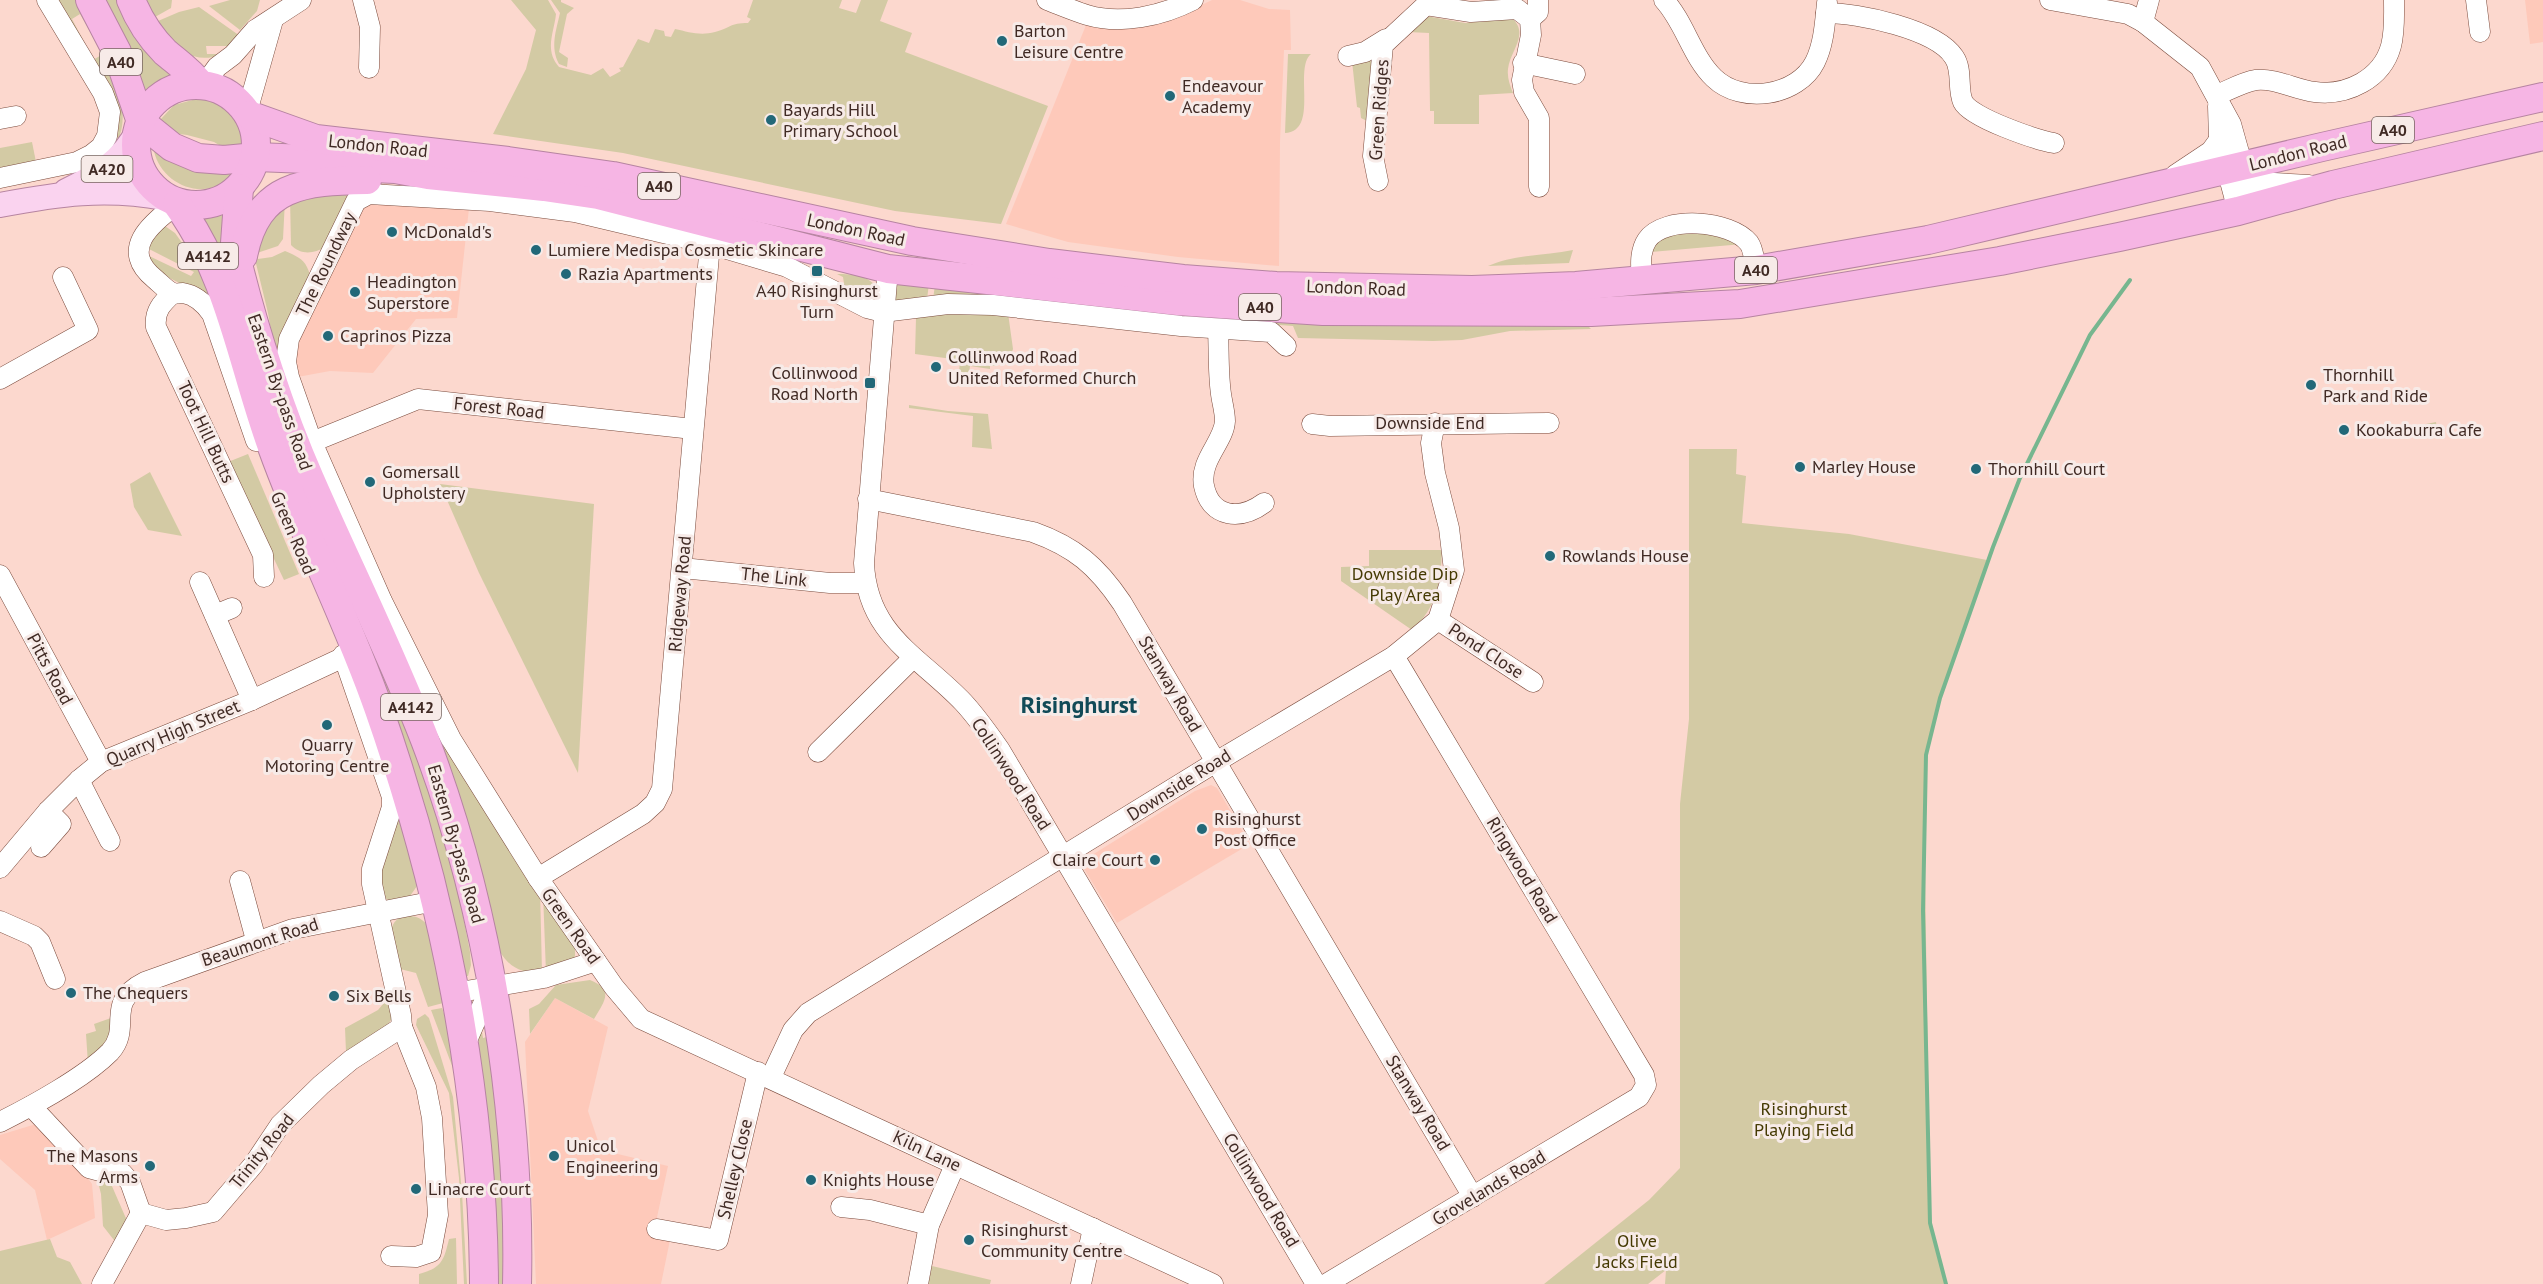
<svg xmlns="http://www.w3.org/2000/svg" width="2543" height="1284" font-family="'PT Sans',sans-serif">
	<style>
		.built { fill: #fec9ba }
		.green { fill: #d3caa4 }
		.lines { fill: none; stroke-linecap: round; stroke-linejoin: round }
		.stream { stroke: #77b68f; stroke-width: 4 }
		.minor-casing { stroke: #7b4b3d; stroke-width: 21 }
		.major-casing { stroke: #b684a1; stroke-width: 26 }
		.highway-casing { stroke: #b684a1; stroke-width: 30 }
		.minor { stroke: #fff; stroke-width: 20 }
		.major { stroke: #fad3ef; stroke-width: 24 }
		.highway { stroke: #f6b5e4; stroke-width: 28 }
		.poi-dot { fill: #226878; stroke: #f7ebe8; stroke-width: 2 }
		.labels { text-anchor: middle; stroke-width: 6; stroke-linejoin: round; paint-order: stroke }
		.shield { fill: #f7ebe8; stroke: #77645f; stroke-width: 1.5 }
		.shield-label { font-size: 16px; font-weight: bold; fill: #402a24 }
		.poi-label { font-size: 18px; fill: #402a24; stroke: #f7ebe8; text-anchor: start }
		.street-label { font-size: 18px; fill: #402a24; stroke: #f7ebe8 }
		.park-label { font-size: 18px; fill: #443902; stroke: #f7ebe8 }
		.district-label { font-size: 24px; font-weight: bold; fill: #114a57; stroke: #f7ebe8 }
	</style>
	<rect width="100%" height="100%" fill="#fcd8ce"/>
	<!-- built -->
	<g class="built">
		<polygon points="1212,0 1240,0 1269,9 1290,10 1291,50 1284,50 1280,142 1279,266 1178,257 1068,242 1006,224 1086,25 1113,28 1172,19"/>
		<polygon points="2525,0 2543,0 2543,42 2530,44"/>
		<polygon points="370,202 469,208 457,318 416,319 373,373 330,371 292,378 290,352 360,208"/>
		<polygon points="1211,785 1217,788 1250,844 1117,923 1083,867 1084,860 1195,791"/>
		<polygon points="555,998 608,1027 588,1111 601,1150 668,1166 656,1222 671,1235 661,1284 536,1284 525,1042"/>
		<polygon points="36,1124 79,1166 92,1184 95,1218 47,1240 35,1190 0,1159 0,1135"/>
	</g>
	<!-- green -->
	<g class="green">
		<path d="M56,0h23c19,33 56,100 40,138l-5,-2 -21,-76 10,-6 -23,-40 -8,5 19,36z"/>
		<polygon points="100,0 118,0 174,77 156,86 146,95"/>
		<path d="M142,0h30l-1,8 -16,9 3,4 21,-9 20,-5 41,29 -9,10h-25l1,8h15c-40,17 -61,-26 -80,-54z"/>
		<polygon points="230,0 260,0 257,11 240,30 209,6"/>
		<path d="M511,0h37l8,14c-2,19 -12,36 3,53l32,8 12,-7 7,9 11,-6 -2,-3 4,-1 15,-28 11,4 6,-14 9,2 1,5 6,1 4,-8c14,3 25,7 40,3 15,-4 15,-9 33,-9l3,-4 -4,-2 6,-17h89l-3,8 17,5 5,-13h27l-8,21 32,12 -7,19 143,54 -47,118 -106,-13 -272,-58 -130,-19 33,-65 10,-39z"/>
		<path d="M551,0h10v2l13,6 -7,6 -8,38 9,6 -1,9 -8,-3c-9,-17 -3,-33 1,-51z"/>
		<path d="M1426,16l39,7 48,-4c16,16 -3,32 -5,50 -1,9 2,16 5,24l-34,2v29h-45v-13h-4l-1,-78 -21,-1z"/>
		<path d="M1288,54h23c-18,15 9,77 -26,79z"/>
		<polygon points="1372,55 1367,121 1361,118 1360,108 1357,107 1352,61"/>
		<path d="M200,98c29,4 44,23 45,51h-19l-12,-7 -27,-7 -14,-2 -13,-13 14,-15z"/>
		<polygon points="32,142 36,162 0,170 0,148"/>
		<path d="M154,151c31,21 46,23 81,19 -22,35 -73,18 -81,-19z"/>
		<path d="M358,188l-33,59c-11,7 -25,8 -34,-2l-1,-48z"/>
		<path d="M285,200l-2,39 -5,7 -21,7 1,6 14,-2 13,-6c14,6 21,9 25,24l-27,58 34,132 223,423 2,85c-20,0 -31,-4 -42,-21l-222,-582 -10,-57 -15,-62z"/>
		<polygon points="228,209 225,242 407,714 458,890 470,952 471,965 468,976 466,976 199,215 213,214"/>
		<path d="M165,226l10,7 23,32 22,42 40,125 23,61 55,123 53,147 20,82 6,41 -9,13 -17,2 -7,-3c-21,-27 11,-65 13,-94 0,-8 -3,-16 -5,-23l-51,-148 -76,-176 -44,-133 -11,-23 -19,-12 -41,-21 -5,-11 2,-2 44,21 3,-4 -45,-23 -1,-11z"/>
		<path d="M1687,234h24l32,10 -92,8c5,-17 20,-17 36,-18z"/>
		<path d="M1573,250l-4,13 -81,3c26,-12 56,-10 85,-16z"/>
		<path d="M837,274c15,0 32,1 41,15v4l-7,7 -26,-10 -2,-13z"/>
		<polygon points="902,280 929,284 927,299 901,304 895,300 895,285"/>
		<polygon points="935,285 1586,324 1591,329 1510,331 1462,340 1433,341 1298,338 1293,326 933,299"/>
		<polygon points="949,312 1008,313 1013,349 1009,361 998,362 997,366 990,366 990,369 970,366 969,374 959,373 960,360 915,354 916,318"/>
		<polygon points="909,405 948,411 988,414 992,449 972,447 973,416 909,408"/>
		<polygon points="2436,422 2437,431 2398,439 2396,430"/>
		<polygon points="1689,449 1737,449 1736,474 1746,476 1742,523 1849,534 1987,560 1940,698 1926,755 1924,795 1930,1223 1946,1284 1665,1284 1666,1270 1648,1284 1544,1284 1649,1200 1680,1168 1680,804 1689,719"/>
		<polygon points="248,454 299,574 284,580 228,462"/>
		<polygon points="150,472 182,536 148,530 134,507 130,484"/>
		<polygon points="440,484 594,504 578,773 479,573"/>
		<path d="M1369,550h73c-1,30 -5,58 -30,80l-71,-49v-14l28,-1z"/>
		<polygon points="543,893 575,945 575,956 573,960 546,973"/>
		<path d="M403,916c12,-1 20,2 26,12l18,74 -19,5 -12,-34 -20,-5c-3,-18 -14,-43 7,-52z"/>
		<path d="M590,980c25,10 14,22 4,39l-39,-21 -25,36 -1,-25 10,-5 17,-19z"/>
		<path d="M388,998c1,5 4,13 4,19 -2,12 -36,28 -46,35l-1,-24 33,-18z"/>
		<polygon points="442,1008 446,1019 451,1021 467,1167 454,1071 431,1010"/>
		<polygon points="425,1014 429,1018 453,1097 462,1193 467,1284 464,1284 459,1178 449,1093 416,1025 417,1019"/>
		<polygon points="111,1018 113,1037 88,1064 86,1034 96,1031 94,1024"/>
		<polygon points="480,1021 483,1038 491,1036 510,1284 491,1284 478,1037"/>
		<polygon points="96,1174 108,1177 128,1223 117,1244 103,1226 101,1194"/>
		<path d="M456,1238l1,46h-38v-10c23,-6 25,-14 30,-35z"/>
		<polygon points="50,1239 57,1257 70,1262 82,1284 0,1284 0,1251"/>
		<polygon points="932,1266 991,1280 990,1284 928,1284"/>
	</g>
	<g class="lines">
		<!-- stream -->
		<polyline class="stream" points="1946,1284 1930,1223 1923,911 1926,755 1940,698 1993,547 2020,478 2090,335 2130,280"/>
		<defs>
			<g id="minor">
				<polyline points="363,0 370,27 369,68"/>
				<path d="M1047,0c13,5 27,11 40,15 34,10 75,1 106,-15"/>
				<path d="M1664,0c21,23 28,57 50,78 28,27 84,18 101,-16 9,-18 10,-40 12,-59"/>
				<polyline points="2050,0 2128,14 2143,22 2200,67 2231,124 2254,206"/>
				<polyline points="2476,0 2480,32"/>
				<polyline points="1426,5 1471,12 1517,9 1530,19 1531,35 1522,80 1524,92 1539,118 1539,187"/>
				<path d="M1826,13c32,0 110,16 128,44 9,13 3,32 9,45 8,16 74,38 91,41"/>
				<polyline points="1530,19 1538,12 1538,0"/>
				<polyline points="2143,22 2149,0"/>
				<polyline points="1348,56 1365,52 1386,39"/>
				<polyline points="1523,63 1575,74"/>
				<polyline points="204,85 217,67 233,55 255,30 301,0"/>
				<path d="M2217,95c12,-5 26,-13 39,-15 21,-2 39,10 59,12 32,4 67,-13 76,-46 4,-15 3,-31 3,-46"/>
				<polyline points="2218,106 2219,140 2238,211"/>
				<polyline points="247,112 273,20"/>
				<polyline points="0,119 16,116"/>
				<polyline points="2175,175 2211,151 2219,140"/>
				<polyline points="2237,177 2256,182 2309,185"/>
				<polyline points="0,178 77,162 91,155 101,147 107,136 110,112 103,93 47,0"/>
				<polyline points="1378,181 1373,156 1383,45 1426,5 1427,0"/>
				<path d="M177,204c-27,20 -58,46 -22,75 5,4 12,12 18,14 3,1 7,0 10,0 12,2 22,11 29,21l44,127"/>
				<path d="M888,269l-24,294c3,72 55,93 99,139 14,15 25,31 37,48l316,534"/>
				<path d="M1642,281c-1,-13 -3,-29 5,-41 17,-25 84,-20 102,3 5,7 5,18 7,27"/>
				<path d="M173,293c-11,10 -19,18 -17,34l107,228 1,22"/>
				<path d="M1218,329c1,22 0,44 3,65 1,8 4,18 4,27 -1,21 -26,39 -21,65 7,33 37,34 60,17"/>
				<polyline points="0,379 88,330 63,277"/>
				<polyline points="1312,424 1330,426 1549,423"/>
				<polyline points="312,442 418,399 693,429"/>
				<path d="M868,499l165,33c42,15 64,34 89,71l351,594"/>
				<polyline points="682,568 830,583 865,583"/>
				<polyline points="0,575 101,762"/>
				<polyline points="200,582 252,700"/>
				<polyline points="215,615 232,608"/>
				<polyline points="1438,620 1533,682"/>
				<polyline points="343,655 392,797 392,807 372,869 372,884 401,1015 402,1027"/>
				<polyline points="818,752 913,658"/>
				<polyline points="79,780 110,841"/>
				<polyline points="41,847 61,824 48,811"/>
				<polyline points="0,868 48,811 79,780 101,762 252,700 344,657"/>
				<polyline points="538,878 643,814 655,803 662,789 710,244"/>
				<polyline points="240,881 256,940"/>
				<polyline points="0,921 34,936 40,942 55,979"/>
				<polyline points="454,993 544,978 596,961"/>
				<polyline points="464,1047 491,986"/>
				<polyline points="771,1077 793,1030 808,1013 1216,762 1394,656 1438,620 1454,570 1449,528 1435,473 1431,443 1435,423"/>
				<polyline points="31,1106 89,1168 104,1172 122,1173 130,1182 141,1213"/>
				<path d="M0,1122c32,-16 85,-45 110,-70 23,-25 -7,-49 35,-70l148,-53 142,-28"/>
				<polyline points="841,1207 870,1210 929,1225"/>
				<polyline points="141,1213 166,1220 186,1218 213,1212 254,1164 280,1125 321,1085 351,1060 402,1027"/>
				<polyline points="657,1229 718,1240 758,1072"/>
				<polyline points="391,1256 416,1257 431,1252 438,1215 432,1118 426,1087 402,1027"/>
				<polyline points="102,1284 141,1213"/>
				<polyline points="918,1284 929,1225 955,1165"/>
				<polyline points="1081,1284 1093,1228"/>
				<polyline points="1213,1284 641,1019 614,987 538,878 451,739 382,601 312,442 289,377 286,362 289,339 356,201 369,194 490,201 575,212 710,244 787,267 867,308 883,312 948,304 993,305 1181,326 1271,332 1286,346"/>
				<polyline points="1326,1284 1639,1097 1646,1085 1644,1075 1394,656"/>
			</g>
			<g id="major">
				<path d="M66,191c31,-15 57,-30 72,-61"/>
				<path d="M0,205c58,-11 105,-18 164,-7"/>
			</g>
			<g id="highway">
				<polyline points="90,0 117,52 141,122 172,147 198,158 224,160 256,157 307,159 350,167 395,169 428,175 544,187 598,195 888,269 1178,301 1323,311 1591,312 1740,304 2000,261 2119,237 2238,211 2333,185 2543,136"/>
				<path d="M131,0c8,20 18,36 34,52 13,11 25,19 36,33"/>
				<circle cx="196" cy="145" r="60"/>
				<polyline points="249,115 316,139 508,161 613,176 912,241 1049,263 1183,279 1276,286 1472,290 1576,286 1756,270 1928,240 2322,147 2543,97"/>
				<path d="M239,188l-4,55 2,17c17,70 44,153 73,219 38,87 81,173 115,261 63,165 96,368 92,544"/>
				<path d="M177,204c53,72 65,161 95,243 32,89 76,173 107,263 64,183 104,380 105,574"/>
				<path d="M243,256c14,-72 61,-75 124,-76"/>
			</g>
		</defs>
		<!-- minor casing -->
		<use href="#minor" class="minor-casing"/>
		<!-- major casing -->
		<use href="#major" class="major-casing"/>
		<!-- highway casing -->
		<use href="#highway" class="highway-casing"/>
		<!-- minor -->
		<use href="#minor" class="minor"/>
		<!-- major -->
		<use href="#major" class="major"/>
		<!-- highway -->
		<use href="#highway" class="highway"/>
	</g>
	<!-- markers -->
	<g class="poi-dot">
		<circle cx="1002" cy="41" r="6"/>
		<circle cx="1170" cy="96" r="6"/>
		<circle cx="771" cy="120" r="6"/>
		<circle cx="392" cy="232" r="6"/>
		<circle cx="536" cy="250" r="6"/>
		<rect x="811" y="265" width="12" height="12" rx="3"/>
		<circle cx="566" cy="274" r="6"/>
		<circle cx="355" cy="292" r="6"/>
		<circle cx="328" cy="336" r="6"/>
		<circle cx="936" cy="367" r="6"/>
		<rect x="864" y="377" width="12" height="12" rx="3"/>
		<circle cx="2311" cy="385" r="6"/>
		<circle cx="2344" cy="430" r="6"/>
		<circle cx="1800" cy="467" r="6"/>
		<circle cx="1976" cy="469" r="6"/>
		<circle cx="370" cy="482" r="6"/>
		<circle cx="1550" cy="556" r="6"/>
		<circle cx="327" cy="725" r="6"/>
		<circle cx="1202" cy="829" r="6"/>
		<circle cx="1155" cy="860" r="6"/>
		<circle cx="71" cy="993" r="6"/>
		<circle cx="334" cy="996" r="6"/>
		<circle cx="554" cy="1156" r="6"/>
		<circle cx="150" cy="1166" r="6"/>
		<circle cx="811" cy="1180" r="6"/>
		<circle cx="416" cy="1189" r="6"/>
		<circle cx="969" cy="1240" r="6"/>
	</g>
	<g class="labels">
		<!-- shield labels -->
		<g class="shield">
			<rect x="100" y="49" width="42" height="26" rx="4.5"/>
			<rect x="2372" y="117" width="42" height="26" rx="4.5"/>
			<rect x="81.5" y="156" width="51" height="26" rx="4.5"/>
			<rect x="638" y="173" width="42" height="26" rx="4.5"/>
			<rect x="178" y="243" width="60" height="26" rx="4.5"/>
			<rect x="1735" y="257" width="42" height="26" rx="4.5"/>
			<rect x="1239" y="294" width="42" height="26" rx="4.5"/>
			<rect x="381" y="694" width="60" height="26" rx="4.5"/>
		</g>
		<g class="shield-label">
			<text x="121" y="68">A40</text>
			<text x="2393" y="136">A40</text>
			<text x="107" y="175">A420</text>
			<text x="659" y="192">A40</text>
			<text x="208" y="262">A4142</text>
			<text x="1756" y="276">A40</text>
			<text x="1260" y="313">A40</text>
			<text x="411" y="713">A4142</text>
		</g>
		<!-- poi labels -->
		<g class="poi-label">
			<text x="1014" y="37">Barton<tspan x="1014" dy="21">Leisure Centre</tspan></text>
			<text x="1182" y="92">Endeavour<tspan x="1182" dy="21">Academy</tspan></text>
			<text x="783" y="116">Bayards Hill<tspan x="783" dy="21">Primary School</tspan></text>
			<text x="404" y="238">McDonald's</text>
			<text x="548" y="256">Lumiere Medispa Cosmetic Skincare</text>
			<text x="578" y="280">Razia Apartments</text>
			<text x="367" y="288">Headington<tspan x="367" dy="21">Superstore</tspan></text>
			<text x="817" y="297" text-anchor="middle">A40 Risinghurst<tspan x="817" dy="21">Turn</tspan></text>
			<text x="340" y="342">Caprinos Pizza</text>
			<text x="948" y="363">Collinwood Road<tspan x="948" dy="21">United Reformed Church</tspan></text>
			<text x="858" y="379" text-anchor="end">Collinwood<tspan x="858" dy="21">Road North</tspan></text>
			<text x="2323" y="381">Thornhill<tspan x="2323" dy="21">Park and Ride</tspan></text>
			<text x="2356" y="436">Kookaburra Cafe</text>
			<text x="1812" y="473">Marley House</text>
			<text x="1988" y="475">Thornhill Court</text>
			<text x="382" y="478">Gomersall<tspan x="382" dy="21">Upholstery</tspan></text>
			<text x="1562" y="562">Rowlands House</text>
			<text x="327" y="751" text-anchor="middle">Quarry<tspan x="327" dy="21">Motoring Centre</tspan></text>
			<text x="1214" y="825">Risinghurst<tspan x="1214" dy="21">Post Office</tspan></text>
			<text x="1143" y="866" text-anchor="end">Claire Court</text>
			<text x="83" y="999">The Chequers</text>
			<text x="346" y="1002">Six Bells</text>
			<text x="566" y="1152">Unicol<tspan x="566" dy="21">Engineering</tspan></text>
			<text x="138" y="1162" text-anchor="end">The Masons<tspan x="138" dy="21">Arms</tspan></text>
			<text x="823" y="1186">Knights House</text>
			<text x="428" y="1195">Linacre Court</text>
			<text x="981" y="1236">Risinghurst<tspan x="981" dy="21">Community Centre</tspan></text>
		</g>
		<!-- street labels -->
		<g class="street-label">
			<text transform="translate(1379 110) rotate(-86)" y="6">Green Ridges</text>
			<text transform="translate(378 146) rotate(6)" y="6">London Road</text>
			<text transform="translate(2298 153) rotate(-14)" y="6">London Road</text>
			<text transform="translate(856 230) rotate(12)" y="6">London Road</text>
			<text transform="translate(326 264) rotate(-64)" y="6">The Roundway</text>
			<text transform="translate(1356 288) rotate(2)" y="6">London Road</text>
			<text transform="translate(280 392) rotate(71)" y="6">Eastern By-pass Road</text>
			<text transform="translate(499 408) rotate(6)" y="6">Forest Road</text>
			<text x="1430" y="429">Downside End</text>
			<text transform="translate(206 432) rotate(65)" y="6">Toot Hill Butts</text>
			<text transform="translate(293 533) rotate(67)" y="6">Green Road</text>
			<text transform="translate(774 577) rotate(6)" y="6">The Link</text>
			<text transform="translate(680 594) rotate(-85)" y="6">Ridgeway Road</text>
			<text transform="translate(1486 651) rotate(33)" y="6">Pond Close</text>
			<text transform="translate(50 669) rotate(62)" y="6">Pitts Road</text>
			<text transform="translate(1170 684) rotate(60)" y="6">Stanway Road</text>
			<text transform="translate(173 733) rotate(-23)" y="6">Quarry High Street</text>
			<text transform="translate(1011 774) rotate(57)" y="6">Collinwood Road</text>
			<text transform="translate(1179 785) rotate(-32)" y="6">Downside Road</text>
			<text transform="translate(456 844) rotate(74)" y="6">Eastern By-pass Road</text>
			<text transform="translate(1522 870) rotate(59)" y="6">Ringwood Road</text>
			<text transform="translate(571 926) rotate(55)" y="6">Green Road</text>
			<text transform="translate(260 942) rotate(-18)" y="6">Beaumont Road</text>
			<text transform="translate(1418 1103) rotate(59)" y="6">Stanway Road</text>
			<text transform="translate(262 1151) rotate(-51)" y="6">Trinity Road</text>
			<text transform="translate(927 1151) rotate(25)" y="6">Kiln Lane</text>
			<text transform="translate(735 1169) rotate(-77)" y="6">Shelley Close</text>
			<text transform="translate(1489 1188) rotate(-31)" y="6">Grovelands Road</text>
			<text transform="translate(1261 1190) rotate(59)" y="6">Collinwood Road</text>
		</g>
		<!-- park labels -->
		<g class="park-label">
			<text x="1405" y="580">Downside Dip<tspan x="1405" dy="21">Play Area</tspan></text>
			<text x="1804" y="1115">Risinghurst<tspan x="1804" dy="21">Playing Field</tspan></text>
			<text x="1637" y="1247">Olive<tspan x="1637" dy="21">Jacks Field</tspan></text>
		</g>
		<!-- district labels -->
		<g class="district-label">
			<text x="1079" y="713">Risinghurst</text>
		</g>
	</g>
</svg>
